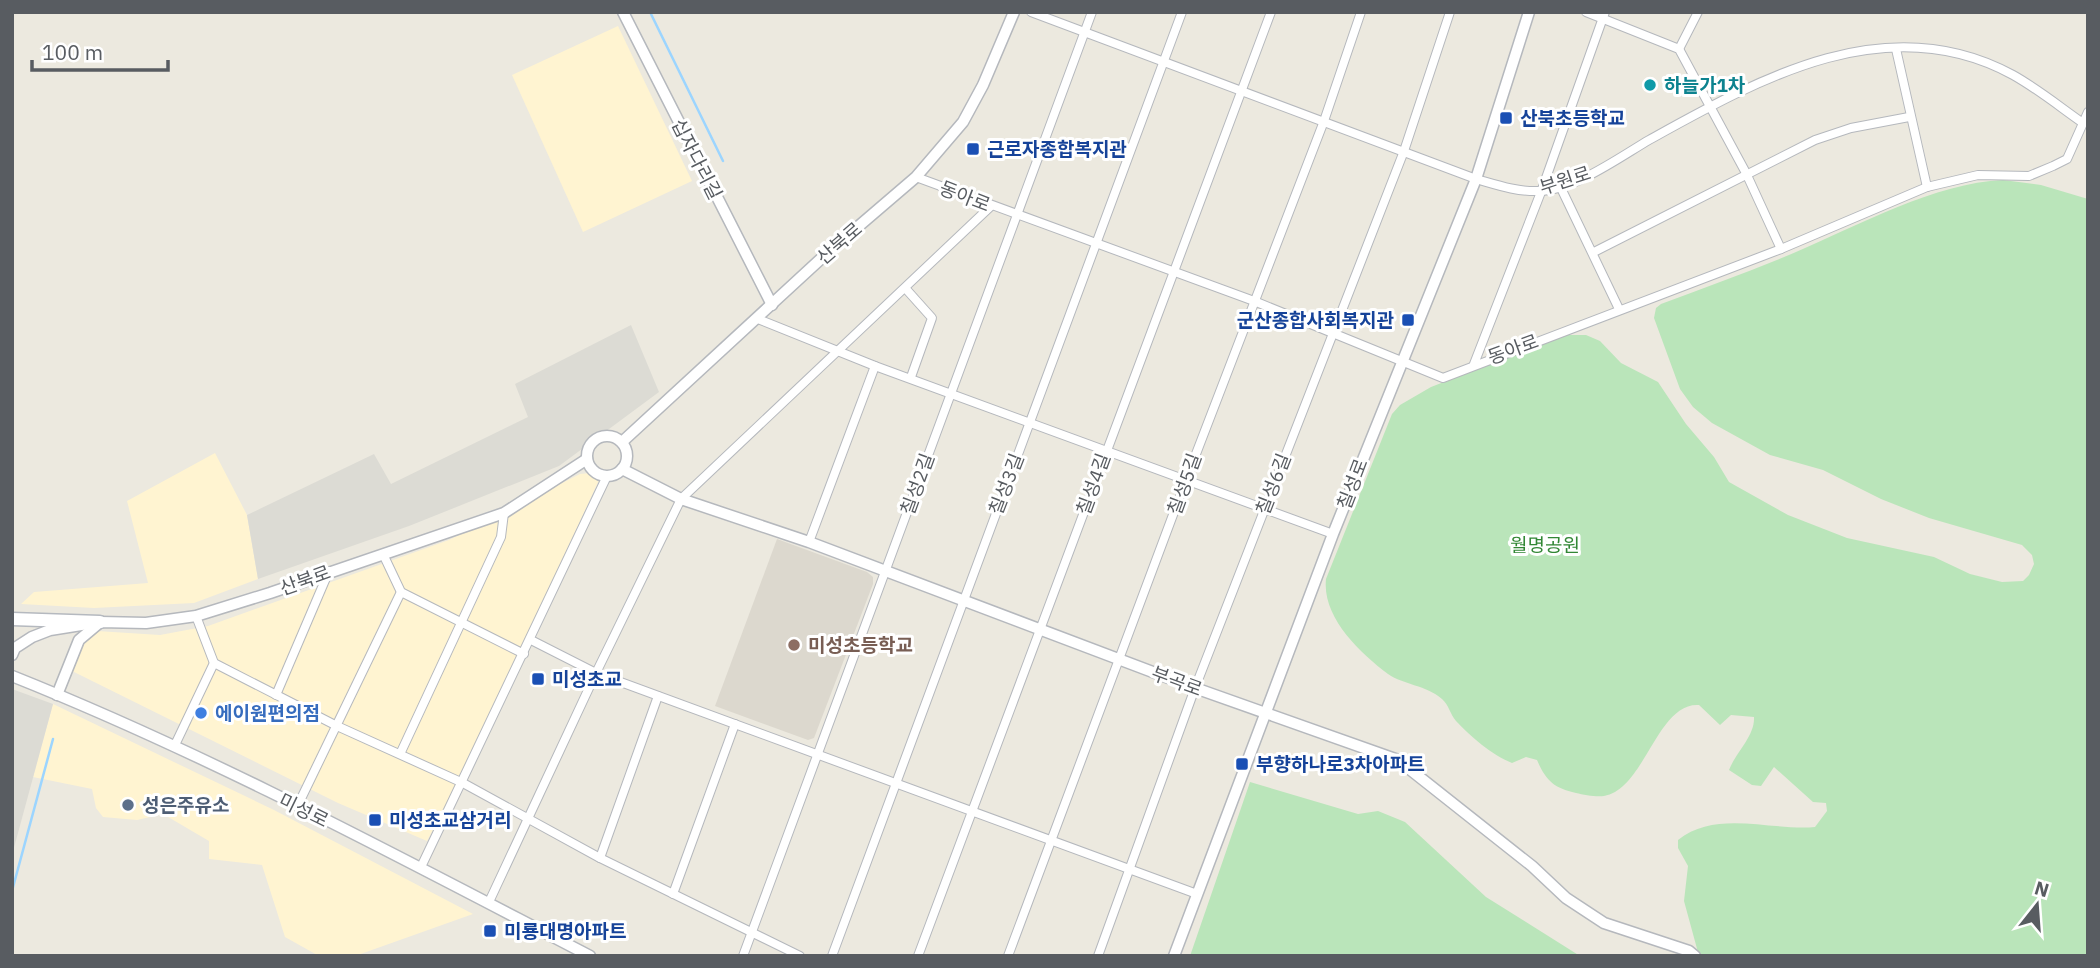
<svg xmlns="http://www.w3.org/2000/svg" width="2100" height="968" font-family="'IBM Plex Sans','Noto Sans KR',sans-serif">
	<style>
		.commercial { fill: #fff4d1 }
		.industrial { fill: #dcdbd4 }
		.education { fill: #dcd8ce }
		.green { fill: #bae5ba }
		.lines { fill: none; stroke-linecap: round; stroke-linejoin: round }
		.stream { stroke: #9cd5ff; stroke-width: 2.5 }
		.minor-casing { stroke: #b5b8bd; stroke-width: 10 }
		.tertiary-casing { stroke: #b5b8bd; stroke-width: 13 }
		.secondary-casing { stroke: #b5b9bf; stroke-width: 15 }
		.minor { stroke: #fff; stroke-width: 8 }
		.tertiary { stroke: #fff; stroke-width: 10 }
		.secondary { stroke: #fff; stroke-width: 12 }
		.culture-dot { fill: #0f9aa8; stroke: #fff; stroke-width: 2.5 }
		.transit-dot { fill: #1a4fb4; stroke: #fff; stroke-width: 2.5 }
		.education-dot { fill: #8d6e63; stroke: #fff; stroke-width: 2.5 }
		.shop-dot { fill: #3f7fe0; stroke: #fff; stroke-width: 2.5 }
		.service-dot { fill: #5c6f8a; stroke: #fff; stroke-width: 2.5 }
		.labels { text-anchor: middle; stroke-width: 6; stroke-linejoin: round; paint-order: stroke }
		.culture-label { font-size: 19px; font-weight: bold; fill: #0d838f; stroke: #fff; text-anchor: start }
		.transit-label { font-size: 19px; font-weight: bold; fill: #164399; stroke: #fff; text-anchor: start }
		.street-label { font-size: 19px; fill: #585c61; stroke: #fff }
		.park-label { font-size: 19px; fill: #328735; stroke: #fff }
		.education-label { font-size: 19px; font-weight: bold; fill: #785e54; stroke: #fff; text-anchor: start }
		.shop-label { font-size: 19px; font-weight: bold; fill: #366cbe; stroke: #fff; text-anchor: start }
		.service-label { font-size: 19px; font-weight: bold; fill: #4e5e75; stroke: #fff; text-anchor: start }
	</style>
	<rect width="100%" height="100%" fill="#ece9df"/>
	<!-- commercial -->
	<g class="commercial">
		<polygon points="618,26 692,181 583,232 512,75"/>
		<polygon points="215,453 247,515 258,579 194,603 94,608 21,604 34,592 148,583 127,501"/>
		<polygon points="590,473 599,480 469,762 427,841 338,803 70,670 80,644 97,631 160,635 208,626 449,540 580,474"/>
		<polygon points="53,704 274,810 473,914 355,956 319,956 285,937 262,865 209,859 209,841 163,814 137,820 103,817 96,808 92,789 33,777"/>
	</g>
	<!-- industrial -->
	<g class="industrial">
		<polygon points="631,325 659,392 559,466 409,526 258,579 247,515 374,454 391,484 528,417 515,384"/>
		<polygon points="12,689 53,704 12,855"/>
	</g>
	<!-- education -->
	<polygon class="education" points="777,539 867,572 873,577 873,584 814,738 808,740 715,706"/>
	<!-- green -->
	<g class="green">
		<path d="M2003,180l38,5 47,14v757h-389l-15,-55 4,-35 -10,-18v-8c38,-31 93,-9 137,-13l12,-16 -1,-8 -13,-1 -39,-35 -13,19 -9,-1 -23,-15c7,-18 26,-34 25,-53l-23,-2 -11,10 -21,-20c-42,-3 -54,84 -95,91 -8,1 -20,-1 -28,-3 -22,-5 -30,-12 -39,-33l-11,-3 -14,6c-20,-8 -42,-27 -56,-42 -6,-7 -7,-16 -14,-22 -16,-14 -38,-14 -54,-25 -29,-22 -66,-57 -62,-95l66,-165 8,-9 31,-18 134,-52h21l14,6 21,22 37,19 28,42 28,33 15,25 59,33 59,23 87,19 36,17 32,8 21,-1 6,-6 5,-11 -2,-9 -10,-10 -93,-27 -48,-19 -58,-29 -53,-15 -58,-32 -19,-16 -13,-18 -26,-71 2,-10 5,-4c45,-17 91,-33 135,-52 63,-27 139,-69 207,-72z"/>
		<polygon points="1250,782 1358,814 1378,811 1405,822 1486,897 1580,956 1190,956"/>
	</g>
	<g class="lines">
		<!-- stream -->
		<g class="stream">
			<polyline points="650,12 723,161"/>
			<polyline points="12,891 53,739"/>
		</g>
		<defs>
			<g id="minor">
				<path d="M1031,12l445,167c21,6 41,13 63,12 34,0 81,-34 110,-51 110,-61 238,-134 364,-65 25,14 47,32 70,48"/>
				<polyline points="1586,12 1679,49 1746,173 1781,249"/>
				<polyline points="1679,49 1698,12"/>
				<polyline points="1896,49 1927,187"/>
				<polyline points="916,177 1254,301 1443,378 1781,249 1927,187 1978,175 2029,176 2053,166 2067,159 2088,112"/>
				<polyline points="1560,186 1619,309"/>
				<polyline points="1594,252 1815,140 1851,128 1909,117"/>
				<polyline points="906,289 932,318 911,377"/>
				<polyline points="758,319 875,366 1333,534"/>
				<polyline points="1474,364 1541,192 1605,12"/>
				<polyline points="809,542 875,366"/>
				<polyline points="383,554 401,592 524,654"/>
				<polyline points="196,616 214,663 337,726 463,783 600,858 800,956"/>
				<polyline points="531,640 596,673 1197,894"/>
				<polyline points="276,695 329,571"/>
				<polyline points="174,747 214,663"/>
				<polyline points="401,752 501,537 504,513"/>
				<polyline points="297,807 401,592"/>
				<polyline points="600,858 658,696"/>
				<polyline points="421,867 607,476"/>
				<polyline points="673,894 735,724"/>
				<polyline points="489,902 596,673 681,499 991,206"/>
				<polyline points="743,956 1092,12"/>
				<polyline points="832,956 1182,12"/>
				<polyline points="918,956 1271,12"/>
				<polyline points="1008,956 1186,480 1324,121 1361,12"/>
				<polyline points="1098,956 1195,688 1404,151 1450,12"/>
			</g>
			<g id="tertiary">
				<polyline points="623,12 772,305"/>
				<circle cx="607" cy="456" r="20"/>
				<polyline points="622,442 825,255 916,177 963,122 983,85 1014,12"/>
				<polyline points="622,469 681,499 809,542 1195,688 1398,760 1532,866 1566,898 1604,923 1689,951 1695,956"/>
				<polyline points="12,655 15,648 32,637 50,630 100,622 146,623 196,616 270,593 504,513 587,459"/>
				<path d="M12,676c198,79 389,182 578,280"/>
				<polyline points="57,695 79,640 98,624"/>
				<polyline points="1174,956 1333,534 1476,179 1529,12"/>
			</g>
			<polyline id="secondary" points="12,619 100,622"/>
		</defs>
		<!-- minor casing -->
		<use href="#minor" class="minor-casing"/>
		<!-- tertiary casing -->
		<use href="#tertiary" class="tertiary-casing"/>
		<!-- secondary casing -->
		<use href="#secondary" class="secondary-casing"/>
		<!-- minor -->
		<use href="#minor" class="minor"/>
		<!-- tertiary -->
		<use href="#tertiary" class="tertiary"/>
		<!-- secondary -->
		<use href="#secondary" class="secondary"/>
	</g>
	<!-- markers -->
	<circle class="culture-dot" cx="1650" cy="85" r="7"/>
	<g class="transit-dot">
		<rect x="1499" y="111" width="14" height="14" rx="3.5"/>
		<rect x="966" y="142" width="14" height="14" rx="3.5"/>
		<rect x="1401" y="313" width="14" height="14" rx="3.5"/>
		<rect x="531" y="672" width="14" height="14" rx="3.5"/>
		<rect x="1235" y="757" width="14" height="14" rx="3.5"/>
		<rect x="368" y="813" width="14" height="14" rx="3.5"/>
		<rect x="483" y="924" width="14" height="14" rx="3.5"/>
	</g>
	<circle class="education-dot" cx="794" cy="645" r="7"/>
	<circle class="shop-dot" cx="201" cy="713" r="7"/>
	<circle class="service-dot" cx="128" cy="805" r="7"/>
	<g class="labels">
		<!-- culture labels -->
		<g class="culture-label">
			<text x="1664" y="92">하늘가1차</text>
		</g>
		<!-- transit labels -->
		<g class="transit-label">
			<text x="1520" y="125">산북초등학교</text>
			<text x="987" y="156">근로자종합복지관</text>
			<text x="1394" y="327" text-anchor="end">군산종합사회복지관</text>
			<text x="552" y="686">미성초교</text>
			<text x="1256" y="771">부향하나로3차아파트</text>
			<text x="389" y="827">미성초교삼거리</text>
			<text x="504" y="938">미룡대명아파트</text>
		</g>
		<!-- street labels -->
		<g class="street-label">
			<text transform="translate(697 159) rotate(63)" y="7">십자다리길</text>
			<text transform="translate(1565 180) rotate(-18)" y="7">부원로</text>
			<text transform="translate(965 196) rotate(21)" y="7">동아로</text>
			<text transform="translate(839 243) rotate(-41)" y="7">산북로</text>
			<text transform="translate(1513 349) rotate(-20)" y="7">동아로</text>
			<text transform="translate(917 484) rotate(-70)" y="7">칠성2길</text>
			<text transform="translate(1006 484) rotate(-69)" y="7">칠성3길</text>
			<text transform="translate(1093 484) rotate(-70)" y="7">칠성4길</text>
			<text transform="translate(1184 484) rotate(-70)" y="7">칠성5길</text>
			<text transform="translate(1273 484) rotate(-69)" y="7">칠성6길</text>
			<text transform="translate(1352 484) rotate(-69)" y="7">칠성로</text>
			<text transform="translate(305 580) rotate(-20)" y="7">산북로</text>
			<text transform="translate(1177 681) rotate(20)" y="7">부곡로</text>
			<text transform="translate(304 810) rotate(26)" y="7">미성로</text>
		</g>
		<!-- park labels -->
		<g class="park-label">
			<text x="1545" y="552">월명공원</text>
		</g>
		<!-- education labels -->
		<g class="education-label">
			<text x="808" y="652">미성초등학교</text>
		</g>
		<!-- shop labels -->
		<g class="shop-label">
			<text x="215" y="720">에이원편의점</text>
		</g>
		<!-- service labels -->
		<g class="service-label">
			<text x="142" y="812">성은주유소</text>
		</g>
	</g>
	<!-- border -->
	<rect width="2100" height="968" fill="none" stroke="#585c61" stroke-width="28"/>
	<!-- north arrow -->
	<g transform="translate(2037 905) rotate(17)" stroke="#ffffff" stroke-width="5" paint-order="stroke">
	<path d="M0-5L12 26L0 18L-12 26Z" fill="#585c61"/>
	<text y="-10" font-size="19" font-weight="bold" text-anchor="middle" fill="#585c61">N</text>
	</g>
	<!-- scale -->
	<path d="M32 60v10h136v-10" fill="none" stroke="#585c61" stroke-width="3.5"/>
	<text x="42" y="60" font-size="21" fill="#585c61" stroke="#ffffff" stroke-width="5" paint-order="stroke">100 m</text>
</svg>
